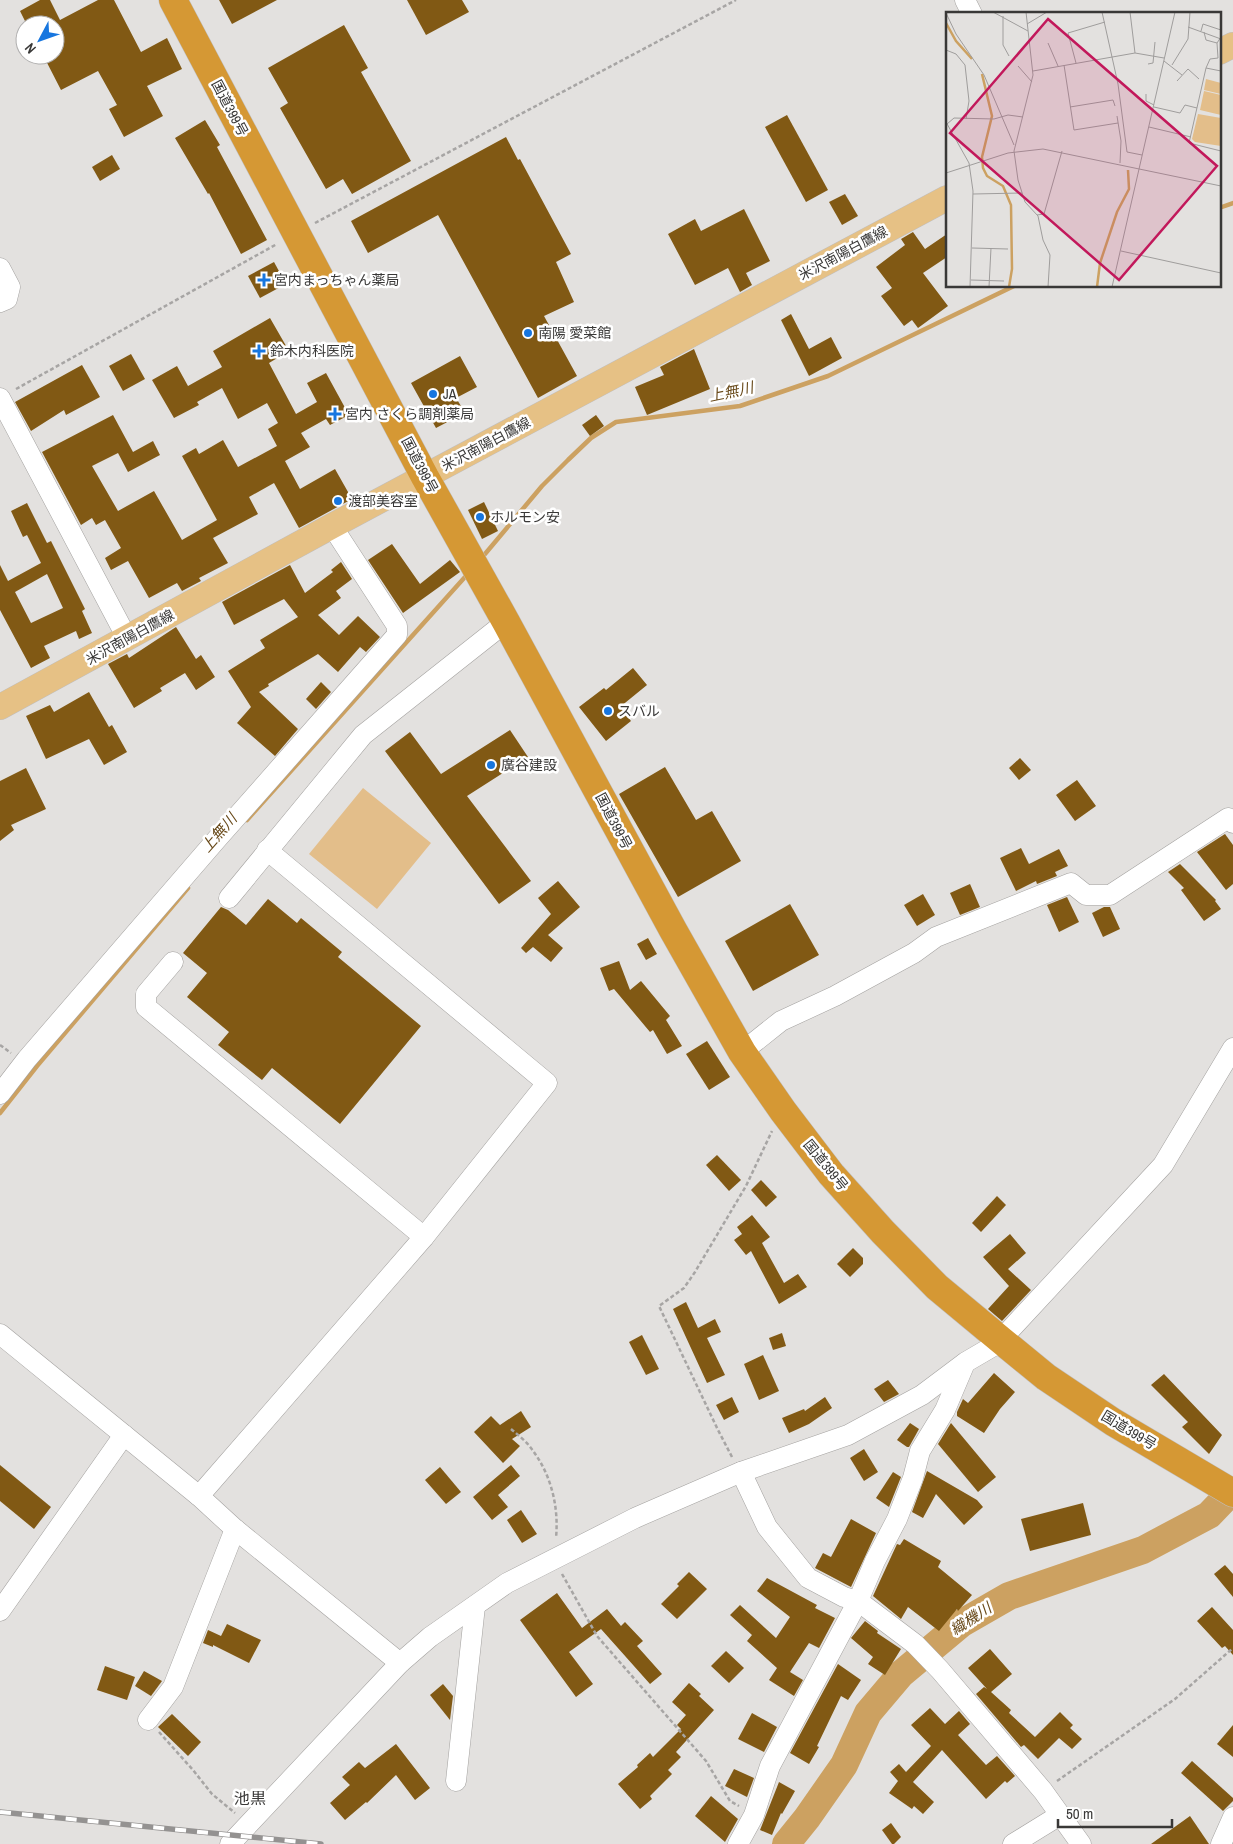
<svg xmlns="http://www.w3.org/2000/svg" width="1233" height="1844" font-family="'Archivo Narrow','Noto Sans JP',sans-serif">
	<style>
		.green { fill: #e3be8a }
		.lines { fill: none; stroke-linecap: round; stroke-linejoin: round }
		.stream { stroke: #cca161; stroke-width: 4.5 }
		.river { stroke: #cca161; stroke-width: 28 }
		.building { fill: #815914; fill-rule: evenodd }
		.minor-casing { stroke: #a4a2a0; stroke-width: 21 }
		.major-casing { stroke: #c0bfbf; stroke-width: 26 }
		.highway-casing { stroke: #c0bfbf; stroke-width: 29 }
		.path { stroke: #a7a5a4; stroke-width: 2.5; stroke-dasharray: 4 2.5; stroke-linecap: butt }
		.minor { stroke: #fff; stroke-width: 20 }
		.major { stroke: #e6c185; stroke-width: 25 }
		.highway { stroke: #d59834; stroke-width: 28 }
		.rail-casing { stroke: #949291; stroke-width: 5.5 }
		.rail { stroke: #fff; stroke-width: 4; stroke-dasharray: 11; stroke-linecap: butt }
		.poi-dot { fill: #1776df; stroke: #fff; stroke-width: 2 }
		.labels { text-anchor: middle; stroke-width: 5; stroke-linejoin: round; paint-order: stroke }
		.street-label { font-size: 14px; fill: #393837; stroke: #fff }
		.poi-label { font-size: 14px; fill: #393837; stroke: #fff; text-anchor: start }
		.water-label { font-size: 15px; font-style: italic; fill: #694a1a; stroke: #fff }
		.quarter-label { font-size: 16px; fill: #393837; stroke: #fff }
		.inset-river { fill: none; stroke: #cca161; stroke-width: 2.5 }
		.inset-road { fill: none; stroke: #9f9d9c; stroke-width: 1 }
		.view { fill: #c2185b; fill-opacity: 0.15; stroke: #c2185b; stroke-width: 2.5 }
		.inset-edge { fill: none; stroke: #393837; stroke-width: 2.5 }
	</style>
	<rect width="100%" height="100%" fill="#e3e1df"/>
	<!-- green -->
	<polygon class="green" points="363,788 431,843 377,909 309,854"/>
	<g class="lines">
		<!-- stream -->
		<g class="stream">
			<polyline points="1219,208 1233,203"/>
			<polyline points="485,554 542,486 568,460 591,438 616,422 740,406 828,376 1014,286"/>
			<polyline points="247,820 465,577"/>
			<polyline points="0,1113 37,1066 188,888"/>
		</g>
		<!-- river -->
		<polyline class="river" points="786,1844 807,1818 844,1765 868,1713 901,1674 962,1623 1009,1596 1143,1550 1209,1515 1233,1490"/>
	</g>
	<!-- building -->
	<g class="building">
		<polygon points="40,0 50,0 60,20 98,0 114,0 141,52 167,38 182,69 147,86 163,116 124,137 109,109 117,105 98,71 61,90 43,55 55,55 55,25 27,25 20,11"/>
		<polygon points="219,0 277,0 232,24"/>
		<polygon points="407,0 462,0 469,12 426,35"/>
		<polygon points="344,25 368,68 361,72 411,161 352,194 343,179 326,189 280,108 288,103 268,68"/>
		<polygon points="787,115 828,190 806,202 765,127"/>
		<polygon points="205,120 220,145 217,147 267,240 241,254 209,193 208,194 175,138"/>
		<polygon points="506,137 518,160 520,159 571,254 556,262 574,302 544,316 577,376 538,398 438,215 368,253 351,221"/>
		<polygon points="112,155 120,169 100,181 92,167"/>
		<polygon points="845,194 858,216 842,225 829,202"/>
		<polygon points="744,209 770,261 746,273 752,285 740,292 728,268 695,285 668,234 695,219 701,231"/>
		<polygon points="913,232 925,249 947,234 947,257 923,273 948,306 918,328 912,320 904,326 881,296 892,288 876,267 905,245 901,239"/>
		<polygon points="274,262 286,284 260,298 248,276"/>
		<polygon points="791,314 809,349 831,337 842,358 809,376 781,320"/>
		<polygon points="270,318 289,351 269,363 296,414 317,402 307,383 326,373 349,415 330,425 326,419 301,433 310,447 285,461 300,489 335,469 352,499 299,528 274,483 249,497 258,514 213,538 228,563 199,578 201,581 182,591 177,583 149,598 128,561 111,570 105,558 121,548 105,520 96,525 92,518 81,525 42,452 113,415 133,452 153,441 160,455 128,472 118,453 92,466 118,511 154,491 182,540 217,520 182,456 196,448 199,454 223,440 238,467 277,446 268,429 278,423 267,403 238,419 222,388 197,402 199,405 174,418 152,380 177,366 188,386 222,367 213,351"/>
		<polygon points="694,349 710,389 647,415 635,387 664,375 660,367"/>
		<polygon points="131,354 145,379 123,391 109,366"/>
		<polygon points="460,356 477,387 456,398 461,406 451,411 455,418 436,428 411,383"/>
		<polygon points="82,365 100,397 66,415 64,410 31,431 15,402"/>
		<polygon points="596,415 604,426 590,436 582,425"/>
		<polygon points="484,502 498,531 482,539 468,510"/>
		<path d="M27,503l20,40 4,-2 34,68 -3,2 10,22 -13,6 -3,-8 -32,15 6,12 -19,10 -31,-58v-45l8,16 33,-18 -14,-28 -4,2 -12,-26zM47,574l16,34 -32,15 -16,-31z"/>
		<polygon points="392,544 420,584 450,560 460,572 403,613 368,560"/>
		<polygon points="341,562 352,579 336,591 341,598 318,615 339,635 358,616 380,637 366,652 360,647 338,672 318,654 268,684 269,686 259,692 298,729 275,756 237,723 251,707 228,671 265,648 260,640 298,617 284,599 234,625 222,602 290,565 305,593 333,572 331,570"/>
		<polygon points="176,627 196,659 201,655 215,677 196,690 185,673 160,688 162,691 134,708 108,664 127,654 129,658"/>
		<polygon points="633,668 647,685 620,707 631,721 606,741 579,707 604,688 606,690"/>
		<polygon points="321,682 331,692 316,709 306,699"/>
		<polygon points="89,692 109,727 112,725 127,752 104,765 89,739 46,759 26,716 50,705 54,712"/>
		<polygon points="510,730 528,757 467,796 531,881 499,904 385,751 410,732 441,774"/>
		<polygon points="1020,758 1031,770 1019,780 1009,768"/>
		<polygon points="665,767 696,820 712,811 741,861 678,897 619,794"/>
		<polygon points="26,768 46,809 11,825 14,830 0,841 0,781"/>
		<polygon points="1077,780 1096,806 1075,821 1056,795"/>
		<polygon points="1225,834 1233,845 1233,884 1226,890 1197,852"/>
		<polygon points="1021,848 1029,864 1059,849 1068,866 1055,872 1057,876 1037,884 1036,881 1016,891 1000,858"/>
		<polygon points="1180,864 1216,900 1215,901 1221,909 1204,921 1181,890 1184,888 1168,872"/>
		<polygon points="558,881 580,907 548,935 563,948 551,962 533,947 526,953 521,948 551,914 538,898"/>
		<polygon points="970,884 980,907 960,915 950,893"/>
		<polygon points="923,894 935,915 917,926 904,905"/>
		<polygon points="1067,897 1079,922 1059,932 1047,905"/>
		<polygon points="268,899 297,923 301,918 342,952 338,957 421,1026 340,1124 272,1068 262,1080 218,1045 229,1032 187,997 207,973 183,953 221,907 228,910 246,925"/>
		<polygon points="790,904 819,955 753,991 725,941"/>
		<polygon points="1104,907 1110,907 1120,929 1103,937 1092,913"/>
		<polygon points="648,938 657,954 646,960 637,944"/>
		<polygon points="619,961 630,990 641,981 670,1016 666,1020 682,1046 667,1054 653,1030 650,1032 614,989 609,991 600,968"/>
		<polygon points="707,1041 730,1077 709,1090 686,1054"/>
		<polygon points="717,1155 741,1180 729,1191 706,1165"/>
		<polygon points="761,1180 777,1197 766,1207 751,1190"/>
		<polygon points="997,1196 1006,1205 981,1232 972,1223"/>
		<polygon points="752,1215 770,1237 762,1243 784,1283 798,1274 807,1287 779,1304 751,1251 746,1255 734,1240 742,1234 737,1227"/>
		<polygon points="1010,1234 1026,1253 1008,1269 1031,1290 1002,1321 988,1309 1009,1286 983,1257"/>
		<polygon points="853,1248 863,1258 863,1264 850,1277 837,1264"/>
		<polygon points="686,1302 698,1328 715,1319 721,1332 707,1338 725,1375 707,1383 673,1309"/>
		<polygon points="782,1333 786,1346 773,1350 769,1338"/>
		<polygon points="642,1335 659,1369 646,1375 629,1342"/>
		<polygon points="763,1355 779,1391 759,1400 744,1364"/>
		<polygon points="994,1373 1015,1392 1000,1409 984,1433 957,1416 957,1412 963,1399 968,1403"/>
		<polygon points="1164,1374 1222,1435 1209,1454 1182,1427 1188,1422 1151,1385"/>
		<polygon points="888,1380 899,1394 884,1402 874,1389"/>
		<polygon points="732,1397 739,1412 724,1420 716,1405"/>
		<polygon points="825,1397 832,1408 809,1424 789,1433 782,1418 804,1409 805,1411"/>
		<polygon points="521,1411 531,1427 512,1439 520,1446 503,1463 474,1432 491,1416 500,1425"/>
		<polygon points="910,1423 919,1429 909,1447 907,1447 897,1440"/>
		<polygon points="951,1423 996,1477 978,1492 938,1444"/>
		<polygon points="864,1449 878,1472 864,1481 850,1458"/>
		<polygon points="0,1465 51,1507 34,1529 0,1501"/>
		<polygon points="511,1465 520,1476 498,1495 508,1507 492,1520 473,1497"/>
		<polygon points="440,1467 461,1492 446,1504 425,1480"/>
		<polygon points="927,1471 977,1500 983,1507 964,1525 936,1494 923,1518 912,1512"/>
		<polygon points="893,1472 901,1477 889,1507 876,1498"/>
		<polygon points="1083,1503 1091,1535 1030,1551 1021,1519"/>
		<polygon points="521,1510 537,1534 522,1543 507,1520"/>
		<polygon points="851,1519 876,1533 851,1587 815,1568 823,1553 831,1557"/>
		<polygon points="904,1539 941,1561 938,1567 972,1595 958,1611 957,1609 939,1631 908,1607 901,1619 873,1596 897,1544 900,1545"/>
		<polygon points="1225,1565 1233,1574 1233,1597 1214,1574"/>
		<polygon points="689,1572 707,1589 677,1619 661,1604 679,1586 677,1584"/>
		<polygon points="767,1578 817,1605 815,1608 835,1618 819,1648 809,1643 790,1672 803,1680 794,1696 769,1680 777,1668 747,1641 752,1635 730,1615 740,1605 776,1638 790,1617 757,1591"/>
		<polygon points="557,1593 582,1628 607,1609 621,1626 625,1622 643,1641 637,1646 662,1674 650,1684 601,1629 569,1652 593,1684 576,1697 520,1620"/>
		<polygon points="1212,1607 1233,1630 1233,1655 1225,1646 1222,1648 1197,1621"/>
		<polygon points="865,1621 878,1631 877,1633 901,1649 885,1675 868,1664 873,1657 851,1638"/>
		<polygon points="227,1624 261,1640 249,1663 213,1645 213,1647 203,1643 208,1630 221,1636"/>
		<polygon points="990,1649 1012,1674 991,1692 1011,1710 1009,1713 1035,1737 1060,1712 1073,1725 1070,1728 1082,1739 1072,1749 1059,1738 1038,1759 1024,1745 1021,1747 976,1694 984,1687 987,1689 968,1668"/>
		<polygon points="726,1651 744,1668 729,1683 711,1666"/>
		<polygon points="838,1664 861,1680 848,1700 841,1696 817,1746 819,1747 809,1764 790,1753"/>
		<polygon points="105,1666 135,1677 127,1700 97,1690"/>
		<polygon points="144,1671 162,1681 151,1696 135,1686"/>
		<polygon points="689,1683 701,1694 699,1696 714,1710 676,1752 681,1757 668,1770 672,1774 650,1796 652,1799 640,1809 618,1784 638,1767 637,1765 650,1753 653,1757 681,1729 677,1725 686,1715 672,1702"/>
		<polygon points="443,1684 453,1696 450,1720 430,1695"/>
		<polygon points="930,1708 945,1724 959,1711 970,1724 958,1735 986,1765 997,1756 1015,1776 1007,1783 1005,1781 986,1799 942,1750 913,1782 934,1802 923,1814 914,1806 912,1809 889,1793 898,1781 890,1772 899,1764 906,1772 931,1746 911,1725"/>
		<polygon points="752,1713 777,1727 764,1752 738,1739"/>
		<polygon points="172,1714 201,1742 188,1756 158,1727"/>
		<polygon points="1233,1725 1233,1757 1217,1744"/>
		<polygon points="396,1744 430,1788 415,1800 396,1775 367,1803 366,1802 345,1820 330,1803 350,1785 342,1777 359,1762 365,1768"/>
		<polygon points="1192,1761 1233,1798 1233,1801 1223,1811 1181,1773"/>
		<polygon points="734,1769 754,1778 747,1797 725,1786"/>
		<polygon points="779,1782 795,1791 782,1814 781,1813 772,1835 760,1830"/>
		<polygon points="711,1796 738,1819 725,1842 695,1816"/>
		<polygon points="1190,1816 1209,1844 1151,1844"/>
		<polygon points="891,1823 901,1837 894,1844 892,1844 882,1830"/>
	</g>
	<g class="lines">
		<defs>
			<g id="minor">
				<polyline points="965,0 972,14"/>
				<polyline points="0,268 10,287 7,299 0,302"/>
				<polyline points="0,398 127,638"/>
				<polyline points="229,898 363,735 506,622"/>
				<polyline points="173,962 146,994 146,1007 424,1237"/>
				<polyline points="742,1052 781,1021 835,996 914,953 936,937 1071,883 1086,895 1110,895 1228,818 1233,823"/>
				<polyline points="0,1094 27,1059 217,839 397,635 397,626 332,526"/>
				<polyline points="0,1334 199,1496 235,1529 400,1663"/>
				<polyline points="741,1472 767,1527 808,1578 844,1597 858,1601 915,1644 940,1670 1043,1791 1081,1844"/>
				<polyline points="199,1496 424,1237 547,1083 267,850"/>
				<polyline points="0,1611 124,1435"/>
				<polyline points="148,1720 173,1687 235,1529"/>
				<polyline points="456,1781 475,1606"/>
				<polyline points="230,1844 400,1663 430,1637 507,1583 635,1518 741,1472 848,1435 922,1395 966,1362 1002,1341 1009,1331 1163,1165 1233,1048"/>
				<polyline points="738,1844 754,1815 770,1766 858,1601 875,1561 897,1519 913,1478 920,1451 945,1410 965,1363"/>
				<polyline points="1013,1844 1060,1815"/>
				<polyline points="1221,1844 1233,1817"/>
			</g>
			<g id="major">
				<polyline points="1219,52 1233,45"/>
				<polyline points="0,707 332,526 947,198"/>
			</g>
			<polyline id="highway" points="173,0 425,477 506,622 673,930 742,1052 783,1111 831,1174 883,1232 937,1287 1002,1341 1046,1377 1113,1422 1233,1493"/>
		</defs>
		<!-- minor casing -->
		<use href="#minor" class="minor-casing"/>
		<!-- major casing -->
		<use href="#major" class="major-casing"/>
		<!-- highway casing -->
		<use href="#highway" class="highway-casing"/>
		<!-- path -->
		<g class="path">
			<polyline points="315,223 736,0"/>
			<polyline points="16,389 277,244"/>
			<polyline points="0,1045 11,1053"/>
			<path d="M511,1429c7,6 15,12 20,19 20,26 28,58 25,90"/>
			<polyline points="732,1457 718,1430 659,1306 684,1288 695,1272 746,1186 772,1131"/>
			<polyline points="562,1574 597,1636 706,1761 730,1801 739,1806"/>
			<polyline points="159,1732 193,1770 212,1794 235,1813"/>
			<polyline points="1057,1781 1175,1699 1233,1648"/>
		</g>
		<!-- minor -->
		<use href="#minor" class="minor"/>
		<!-- major -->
		<use href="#major" class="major"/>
		<!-- highway -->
		<use href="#highway" class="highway"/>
		<defs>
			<polyline id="rail" points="0,1812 321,1844"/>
		</defs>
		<!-- rail casing -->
		<use href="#rail" class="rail-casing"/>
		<!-- rail -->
		<use href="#rail" class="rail"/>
	</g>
	<!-- markers -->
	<g class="poi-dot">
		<path d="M261.5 272.5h5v5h5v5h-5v5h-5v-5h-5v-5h5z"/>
		<circle cx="528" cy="333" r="5"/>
		<path d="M256.5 343.5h5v5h5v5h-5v5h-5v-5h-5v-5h5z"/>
		<circle cx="433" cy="394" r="5"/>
		<path d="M332.5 406.5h5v5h5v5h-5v5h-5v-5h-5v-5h5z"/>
		<circle cx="338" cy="501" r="5"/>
		<circle cx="480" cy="517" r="5"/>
		<circle cx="608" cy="711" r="5"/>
		<circle cx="491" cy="765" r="5"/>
	</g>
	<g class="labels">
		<!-- street labels -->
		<g class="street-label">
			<text transform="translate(230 108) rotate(62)" y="5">国道399号</text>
			<text transform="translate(843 253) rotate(-28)" y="5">米沢南陽白鷹線</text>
			<text transform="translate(486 444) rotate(-28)" y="5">米沢南陽白鷹線</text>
			<text transform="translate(420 465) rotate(62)" y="5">国道399号</text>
			<text transform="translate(130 637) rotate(-29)" y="5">米沢南陽白鷹線</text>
			<text transform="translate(614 821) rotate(62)" y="5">国道399号</text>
			<text transform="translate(826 1165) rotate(51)" y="5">国道399号</text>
			<text transform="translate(1129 1430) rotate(31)" y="5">国道399号</text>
		</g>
		<!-- poi labels -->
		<g class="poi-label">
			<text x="274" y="285">宮内まっちゃん薬局</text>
			<text x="538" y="338">南陽 愛菜館</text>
			<text x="270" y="356">鈴木内科医院</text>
			<text x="443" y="399">JA</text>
			<text x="345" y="419">宮内 さくら調剤薬局</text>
			<text x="348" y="506">渡部美容室</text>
			<text x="490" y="522">ホルモン安</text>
			<text x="618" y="716">スバル</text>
			<text x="501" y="770">廣谷建設</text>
		</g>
		<!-- water labels -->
		<g class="water-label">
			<text transform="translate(731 392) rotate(-12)" y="5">上無川</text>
			<text transform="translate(219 833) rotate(-49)" y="5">上無川</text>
			<text transform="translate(971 1619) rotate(-33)" y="5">織機川</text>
		</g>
		<!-- quarter labels -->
		<g class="quarter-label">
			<text x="250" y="1804">池黒</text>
		</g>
	</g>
	<!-- overview -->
	<g transform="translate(946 12)">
		<rect width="275" height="275" fill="#e3e1df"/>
		<path d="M260,67l15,4v11l-17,-4zM258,79l17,4v20l-21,-5zM252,102l23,4v28l-26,-4 -3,-3z" fill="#e3be8a"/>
		<path class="inset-river" d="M0,11l10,18 16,18M36,62l10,42 -10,41 1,11 4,8 16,10 8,19 1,64 -3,18M151,275l3,-24 17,-51 12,-23 -1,-19"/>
		<path class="inset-road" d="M47,0l35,19M80,0l7,63 -19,76 4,29 7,22 13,14 5,24 7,15 -2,32M156,0l16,72 9,68 15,3M184,0l5,41M0,1l10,21 28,41 30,70M57,4v29l6,11M81,12l20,-12M242,15l33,12M255,19l2,-7 18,6M258,20l2,8 11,3M102,31l10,23M0,38l10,4 9,11 4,36 -3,18M218,49l18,14M130,51l-8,-30 37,-11M202,52l5,-1 2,-21M118,53l10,65 44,-7M226,53l16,-26 2,-27M72,54l14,16M260,56l4,-9 8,-1 -1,-15 4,-6M87,59l102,-18 29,5M275,59l-15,-3 -17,75 32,8M231,69l11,-12 11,10M200,82v7l8,4M124,95l43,-7 2,6M208,95l26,6 5,-8 12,3M171,104l4,25 -1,22M0,110l23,41 4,28 -3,96M1,112l7,-6 40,1 14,-4 15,2M203,115l42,10M0,161l62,-20 35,-4 178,37M27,182l49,-1M91,203l7,-1 18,-63M26,236l36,1M175,239l100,22M25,268l33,1M43,275l2,-39M166,275l63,-275"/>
		<path class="view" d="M102,7l169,147 -98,114 -169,-147z"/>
		<rect width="275" height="275" class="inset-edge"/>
	</g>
	<!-- north arrow -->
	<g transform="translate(40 40) rotate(229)"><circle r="24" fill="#ffffff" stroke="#b0afaf"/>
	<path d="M0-4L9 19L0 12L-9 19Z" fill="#1776df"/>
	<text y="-8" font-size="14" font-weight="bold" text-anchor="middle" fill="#393837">N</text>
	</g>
	<!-- scale -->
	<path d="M1058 1819v8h114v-8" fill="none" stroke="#393837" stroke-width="2.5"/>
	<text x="1066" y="1819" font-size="15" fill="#393837" stroke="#ffffff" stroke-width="4" paint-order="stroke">50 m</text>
</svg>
